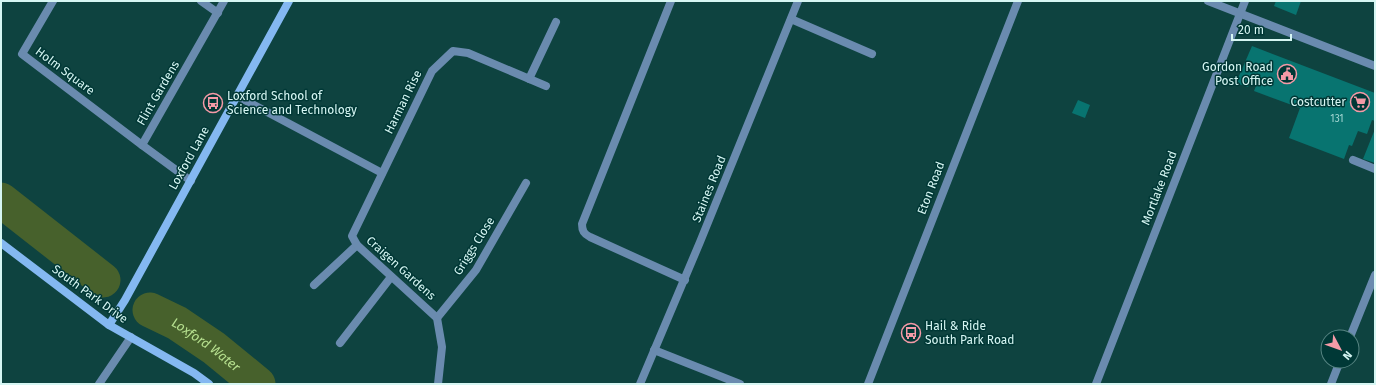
<svg xmlns="http://www.w3.org/2000/svg" width="1376" height="385" font-family="'Fira Sans',sans-serif">
	<style>
		.lines { fill: none; stroke-linecap: round; stroke-linejoin: round }
		.river { stroke: #47612c; stroke-width: 35 }
		.building { fill: #087470 }
		.lane { stroke: #6a8baf; stroke-width: 8 }
		.street { stroke: #6a8baf; stroke-width: 8 }
		.secondary { stroke: #84b8f1; stroke-width: 8 }
		.labels { text-anchor: middle; stroke-width: 3; stroke-linejoin: round; paint-order: stroke }
		.number-label { font-size: 10px; fill: #a2d6d2 }
		.poi-label { font-size: 12px; fill: #d6f6f3; stroke: #003836; text-anchor: end }
		.street-label { font-size: 12px; fill: #d6f6f3; stroke: #003836 }
		.water-label { font-size: 13px; font-style: italic; fill: #b6e08f; stroke: #003836 }
	</style>
	<rect width="100%" height="100%" fill="#0e4340"/>
	<g class="lines">
		<!-- river -->
		<g class="river">
			<polyline points="1,200 103,280"/>
			<path id="s1" d="M150,310l27,13 37,25 44,36"/>
		</g>
	</g>
	<!-- building -->
	<g class="building">
		<polygon points="1276,1 1301,1 1296,15 1274,6"/>
		<polygon points="1252,46 1375,93 1375,121 1372,120 1367,134 1358,131 1352,146 1349,145 1344,159 1289,138 1300,108 1254,91 1260,76 1253,74 1248,87 1236,83"/>
		<polygon points="1078,100 1090,105 1085,118 1072,113"/>
		<polygon points="1375,129 1375,163 1363,159"/>
	</g>
	<g class="lines">
		<!-- lane -->
		<g class="lane">
			<path d="M671,1l-89,223c0,7 2,10 8,13l95,43"/>
			<polyline points="791,19 872,54"/>
			<polyline points="529,79 556,22"/>
			<polyline points="1353,160 1375,169"/>
			<polyline points="314,285 357,245"/>
			<polyline points="340,343 391,277"/>
			<polyline points="99,384 131,337"/>
		</g>
		<!-- street -->
		<g class="street">
			<polyline points="53,1 22,54 142,145"/>
			<polyline points="201,1 218,13"/>
			<polyline points="1208,1 1375,66"/>
			<polyline points="237,96 382,173"/>
			<polyline points="191,181 142,145 224,1"/>
			<polyline points="437,318 476,270 526,183"/>
			<polyline points="1350,337 1375,275"/>
			<polyline points="654,350 740,384"/>
			<polyline points="438,384 442,347 437,318 357,245 352,236 432,71 453,51 468,53 546,86"/>
			<polyline points="640,384 700,242 798,1"/>
			<polyline points="868,384 1018,1"/>
			<polyline points="1096,384 1245,1"/>
			<polyline points="1331,384 1340,361"/>
		</g>
		<!-- secondary -->
		<g class="secondary">
			<polyline points="1,243 109,325 194,373 209,384"/>
			<polyline points="109,325 125,300 289,1"/>
		</g>
	</g>
	<!-- icons -->
	<defs>
		<symbol id="civic-ring" viewBox="-11 -11 22 22"><circle r="9.5" fill="#003836" stroke="#f49aa7" stroke-width="1.5"/><path d="M-.6-6.5H3V-4.5H.6V-3L4-1V1h2V6H-6V1h2V-1L-.6-3ZM-1.2 2.5V6h2.4V2.5Z" fill="#f49aa7"/></symbol>
		<symbol id="supermarket-ring" viewBox="-11 -11 22 22"><circle r="9.5" fill="#003836" stroke="#f49aa7" stroke-width="1.5"/><path d="M-6-5.5h2.5l.6 2H6L4.5 2H-2.5L-4.4-4H-6ZM-1.5 3.2a1.3 1.3 0 1 0 .1 0ZM3 3.2a1.3 1.3 0 1 0 .1 0Z" fill="#f49aa7"/></symbol>
		<symbol id="bus-ring" viewBox="-11 -11 22 22"><circle r="9.5" fill="#003836" stroke="#f49aa7" stroke-width="1.5"/><path d="M-5-6H5V4H4V6H2V4H-2V6H-4V4H-5ZM-3.5-4V0h7V-4ZM-3.5 1.2v1.5H-2V1.2ZM2 1.2v1.5H3.5V1.2Z" fill="#f49aa7"/></symbol>
	</defs>
	<g fill-rule="evenodd">
		<use href="#civic-ring" x="1276" y="63" width="22" height="22"/>
		<use href="#supermarket-ring" x="1349" y="91" width="22" height="22"/>
		<use href="#bus-ring" x="202" y="92" width="22" height="22"/>
		<use href="#bus-ring" x="900" y="322" width="22" height="22"/>
	</g>
	<g class="labels">
		<!-- number labels -->
		<g class="number-label">
			<text x="1337" y="122">131</text>
		</g>
		<!-- poi labels -->
		<g class="poi-label">
			<text x="1273" y="71">Gordon Road<tspan x="1273" dy="14">Post Office</tspan></text>
			<text x="227" y="100" text-anchor="start">Loxford School of<tspan x="227" dy="14">Science and Technology</tspan></text>
			<text x="1346" y="106">Costcutter</text>
			<text x="925" y="330" text-anchor="start">Hail &amp; Ride<tspan x="925" dy="14">South Park Road</tspan></text>
		</g>
		<!-- street labels -->
		<g class="street-label">
			<text transform="translate(65 71) rotate(37)" y="4">Holm Square</text>
			<text transform="translate(158 93) rotate(-60)" y="4">Flint Gardens</text>
			<text transform="translate(403 102) rotate(-64)" y="4">Harman Rise</text>
			<text transform="translate(189 158) rotate(-61)" y="4">Loxford Lane</text>
			<text transform="translate(931 188) rotate(-69)" y="4">Eton Road</text>
			<text transform="translate(1159 188) rotate(-69)" y="4">Mortlake Road</text>
			<text transform="translate(709 189) rotate(-68)" y="4">Staines Road</text>
			<text transform="translate(474 246) rotate(-58)" y="4">Griggs Close</text>
			<text transform="translate(401 268) rotate(42)" y="4">Craigen Gardens</text>
			<text transform="translate(90 294) rotate(36)" y="4">South Park Drive</text>
		</g>
		<!-- water labels -->
		<g class="water-label">
			<text dy="5" stroke="none"><textPath href="#s1" startOffset="66">Loxford Water</textPath></text>
		</g>
	</g>
	<!-- border -->
	<rect width="1376" height="385" fill="none" stroke="#d6f6f3" stroke-width="4"/>
	<!-- north arrow -->
	<g transform="translate(1340 349) rotate(131)"><circle r="19" fill="#003836" stroke="#568482"/>
	<path d="M0-3L7 15L0 10L-7 15Z" fill="#f49aa7"/>
	<text y="-6" font-size="11" font-weight="bold" text-anchor="middle" fill="#d6f6f3">N</text>
	</g>
	<!-- scale -->
	<path d="M1232 34v6h59v-6" fill="none" stroke="#d6f6f3" stroke-width="2"/>
	<text x="1238" y="34" font-size="12" fill="#d6f6f3" stroke="#003836" stroke-width="3" paint-order="stroke">20 m</text>
</svg>
